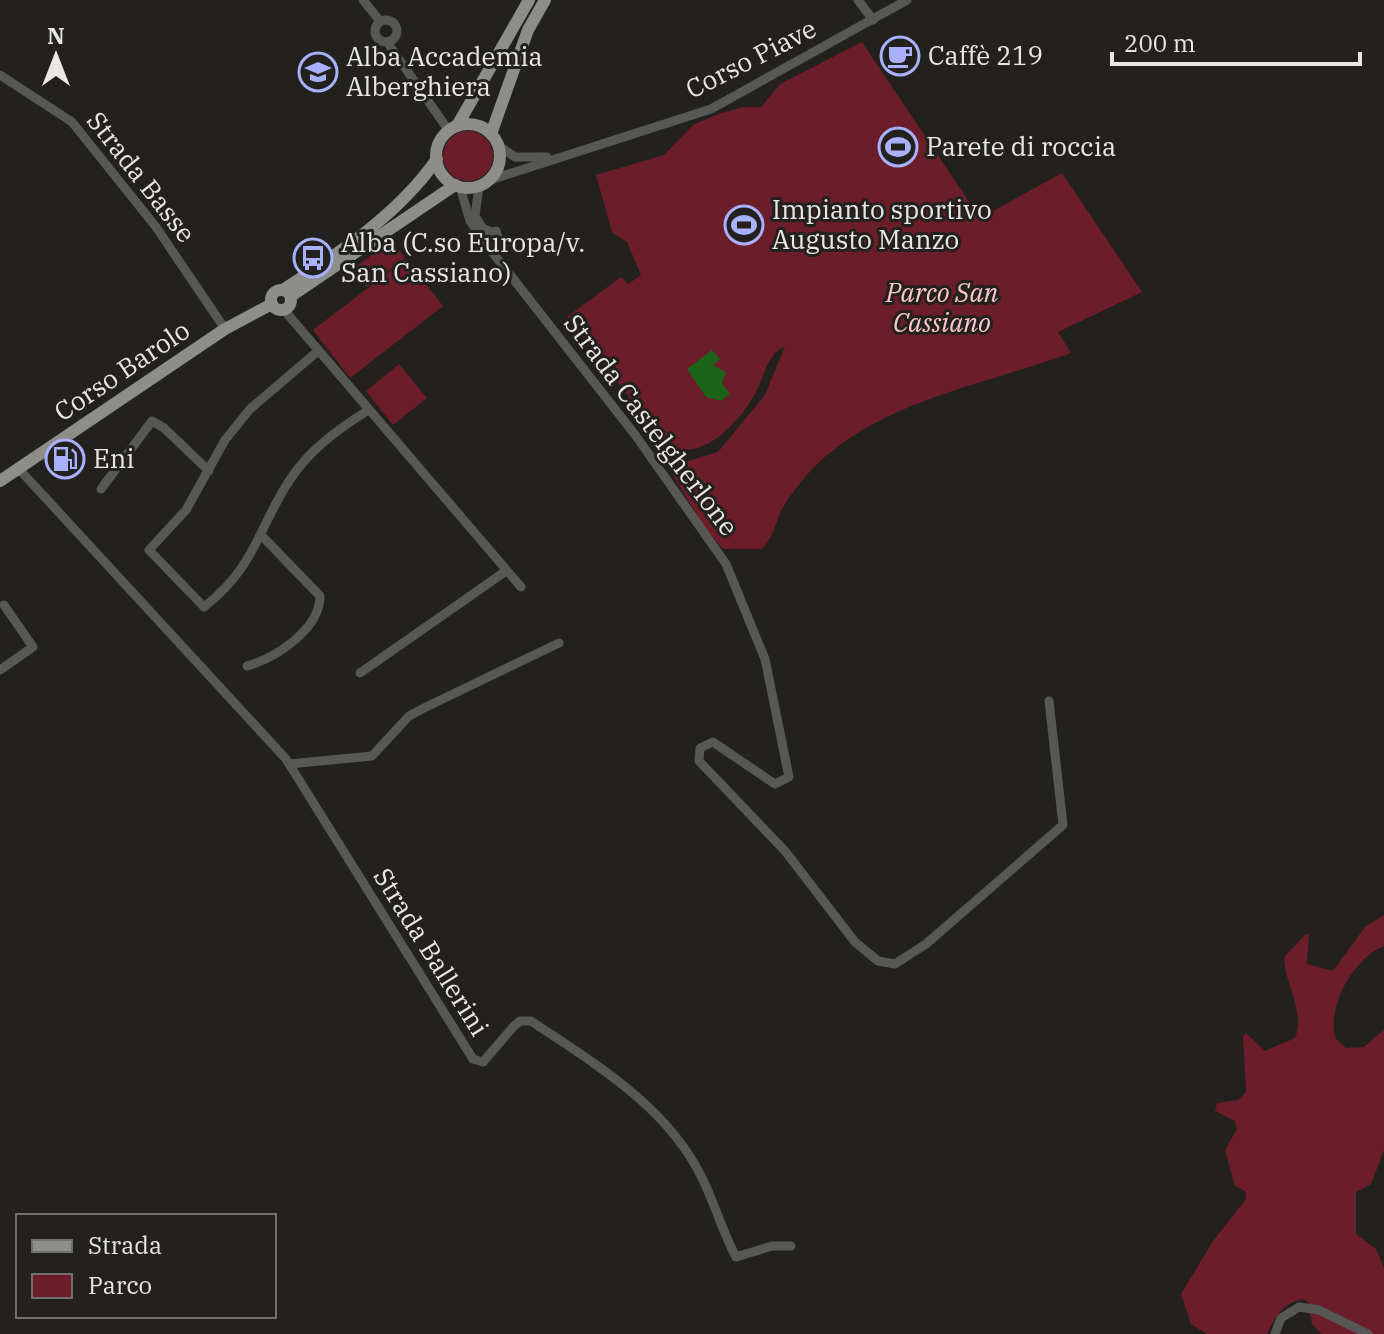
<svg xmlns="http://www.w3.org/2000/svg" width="1384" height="1334" font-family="'IBM Plex Serif',serif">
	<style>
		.green { fill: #6b1d2a }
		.water { fill: #1a6319 }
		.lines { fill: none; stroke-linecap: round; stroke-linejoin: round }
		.minor { stroke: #575756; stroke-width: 9 }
		.major { stroke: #8d8e8a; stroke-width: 12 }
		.labels { text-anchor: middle; stroke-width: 6; stroke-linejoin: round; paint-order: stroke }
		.poi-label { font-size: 26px; fill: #e8e7e5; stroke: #23211e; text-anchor: start }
		.street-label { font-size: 26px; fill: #e8e7e5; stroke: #23211e }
		.park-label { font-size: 26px; font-style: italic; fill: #fec7c9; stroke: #23211e }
	</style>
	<rect width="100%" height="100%" fill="#23211e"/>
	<!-- green -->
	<g class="green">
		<path d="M862,42l118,176 82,-45 80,119 -84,40 13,21c-85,31 -191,48 -257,114 -11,12 -26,30 -33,44 -6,15 -8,25 -19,38h-39l-18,-21 -37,-61 50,-15 47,-57 20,-49c-19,9 -20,30 -29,46 -16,30 -51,69 -88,55l-101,-130 54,-40 7,7 13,-9 -14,-33 -15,-10 -16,-57 68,-20 29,-30 25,-11 25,-7h18l19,-23z"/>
		<circle cx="468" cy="156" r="25"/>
		<polygon points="391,240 405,258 367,287 353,269"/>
		<polygon points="406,259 443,306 350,378 313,330"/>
		<polygon points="399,364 427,398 393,425 366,391"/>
		<path d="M1384,915v31c-30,11 -59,63 -48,93l10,9 18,-1 20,-17v120l-13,34 -15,8v42l20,15 8,19v66h-63l-9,-10 -4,-22 -5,-3c-19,3 -28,18 -36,35h-60l-16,-10 -10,-30 32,-53 33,-42 -1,-8 -10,-5 -10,-36 12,-21 -2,-8 -20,-10 2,-8 21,-3 8,-8 -3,-56 3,-3 19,18 30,-13c11,-28 -11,-54 -11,-81l21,-22 4,-1 -2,30 26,7 32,-44z"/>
	</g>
	<!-- water -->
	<polygon class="water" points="712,350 720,359 713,365 726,372 722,383 730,394 721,401 706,397 687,369"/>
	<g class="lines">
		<!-- minor -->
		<g class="minor">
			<polyline points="363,0 380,21"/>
			<polyline points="858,0 873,20"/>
			<circle cx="386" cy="31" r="11"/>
			<polyline points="387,42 449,131"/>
			<polyline points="0,75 72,122 156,227 225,329"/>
			<polyline points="499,146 515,157 547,157"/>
			<polyline points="490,180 711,109 907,0"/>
			<polyline points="479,186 475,216 483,229 490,231"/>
			<polyline points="460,187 470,221 484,241"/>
			<polyline points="488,246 500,243 496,231 486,234 486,244 636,436 726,564 765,659 789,777 775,784 713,742 700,748 699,761 785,851 855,942 878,961 895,964 926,944 1063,825 1049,701"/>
			<polyline points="284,310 521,587"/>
			<path d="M318,351l-68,58 -25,31 -39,70 -37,40 55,57c51,-40 53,-76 85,-126 20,-31 48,-51 78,-70"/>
			<path d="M18,468l268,291 187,300 10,3 31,-36 6,-5h11c64,43 136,85 171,157 13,26 20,53 34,79l36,-11h19"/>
			<polyline points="101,489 152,421 164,428 209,471"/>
			<path d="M247,666c29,-8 73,-37 73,-70l-58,-60"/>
			<polyline points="0,670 33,647 4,605"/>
			<polyline points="360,673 506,571"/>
			<polyline points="289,764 372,756 409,716 422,709 559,643"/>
			<polyline points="1275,1334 1281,1318 1299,1307 1319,1310 1368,1334"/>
		</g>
		<!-- major -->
		<g class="major">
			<circle cx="468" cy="156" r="32"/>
			<polyline points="457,126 529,0"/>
			<polyline points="491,134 528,30 545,0"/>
			<circle cx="281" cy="300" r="10"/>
			<path d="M283,290c56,-37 115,-75 154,-131"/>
			<polyline points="291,296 455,185"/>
			<polyline points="0,481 225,329 272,304"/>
		</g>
	</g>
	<!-- icons -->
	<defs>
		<symbol id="cafe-ring" viewBox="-11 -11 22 22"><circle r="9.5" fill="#23211e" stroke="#a9b0fc" stroke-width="1.5"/><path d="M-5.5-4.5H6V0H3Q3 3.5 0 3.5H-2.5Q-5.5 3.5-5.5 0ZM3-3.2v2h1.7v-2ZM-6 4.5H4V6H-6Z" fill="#a9b0fc"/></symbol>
		<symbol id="school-ring" viewBox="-11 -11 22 22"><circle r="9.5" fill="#23211e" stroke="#a9b0fc" stroke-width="1.5"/><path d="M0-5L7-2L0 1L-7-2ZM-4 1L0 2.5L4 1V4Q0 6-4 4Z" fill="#a9b0fc"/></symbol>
		<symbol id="stadium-ring" viewBox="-11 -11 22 22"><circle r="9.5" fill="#23211e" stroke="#a9b0fc" stroke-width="1.5"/><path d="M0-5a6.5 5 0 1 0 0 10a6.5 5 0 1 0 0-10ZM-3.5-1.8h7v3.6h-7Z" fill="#a9b0fc"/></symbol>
		<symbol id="bus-ring" viewBox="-11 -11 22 22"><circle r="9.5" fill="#23211e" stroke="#a9b0fc" stroke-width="1.5"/><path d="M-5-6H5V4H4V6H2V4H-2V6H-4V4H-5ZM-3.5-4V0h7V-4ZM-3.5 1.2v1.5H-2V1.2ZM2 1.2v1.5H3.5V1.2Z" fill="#a9b0fc"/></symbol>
		<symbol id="fuel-ring" viewBox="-11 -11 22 22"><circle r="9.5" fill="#23211e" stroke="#a9b0fc" stroke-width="1.5"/><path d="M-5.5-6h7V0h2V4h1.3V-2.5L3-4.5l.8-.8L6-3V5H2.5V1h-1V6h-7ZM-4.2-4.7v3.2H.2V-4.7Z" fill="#a9b0fc"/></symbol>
	</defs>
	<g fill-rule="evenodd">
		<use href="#cafe-ring" x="878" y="34" width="44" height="44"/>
		<use href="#school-ring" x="296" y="50" width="44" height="44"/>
		<use href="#stadium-ring" x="876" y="125" width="44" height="44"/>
		<use href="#stadium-ring" x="722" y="203" width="44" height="44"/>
		<use href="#bus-ring" x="291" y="236" width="44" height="44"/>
		<use href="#fuel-ring" x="43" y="437" width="44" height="44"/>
	</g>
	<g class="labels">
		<!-- poi labels -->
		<g class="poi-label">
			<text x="928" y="65">Caffè 219</text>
			<text x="346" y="66">Alba Accademia<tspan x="346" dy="30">Alberghiera</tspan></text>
			<text x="926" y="156">Parete di roccia</text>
			<text x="772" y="219">Impianto sportivo<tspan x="772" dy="30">Augusto Manzo</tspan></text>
			<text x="341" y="252">Alba (C.so Europa/v.<tspan x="341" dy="30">San Cassiano)</tspan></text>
			<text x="93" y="468">Eni</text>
		</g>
		<!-- street labels -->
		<g class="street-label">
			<text transform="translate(751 59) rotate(-27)" y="9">Corso Piave</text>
			<text transform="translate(141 177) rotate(52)" y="9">Strada Basse</text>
			<text transform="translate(122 371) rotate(-34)" y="9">Corso Barolo</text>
			<text transform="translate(651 425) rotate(53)" y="9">Strada Castelgherlone</text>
			<text transform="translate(431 952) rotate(58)" y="9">Strada Ballerini</text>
		</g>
		<!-- park labels -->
		<g class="park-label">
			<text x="942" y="302">Parco San<tspan x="942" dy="30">Cassiano</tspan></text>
		</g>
	</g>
	<!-- legend -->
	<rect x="16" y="1214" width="260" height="104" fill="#23211e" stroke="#72706e" stroke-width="2"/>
	<rect x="32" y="1240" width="40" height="12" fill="#8d8e8a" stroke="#72706e" stroke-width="2"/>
	<text x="88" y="1254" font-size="24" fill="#e8e7e5">Strada</text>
	<rect x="32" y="1274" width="40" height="24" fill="#6b1d2a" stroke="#72706e" stroke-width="2"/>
	<text x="88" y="1294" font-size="24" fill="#e8e7e5">Parco</text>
	<!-- north arrow -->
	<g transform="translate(56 56)" stroke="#23211e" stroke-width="6" paint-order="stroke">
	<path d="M0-6L14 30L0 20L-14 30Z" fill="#e8e7e5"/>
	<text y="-12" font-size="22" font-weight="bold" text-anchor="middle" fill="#e8e7e5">N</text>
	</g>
	<!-- scale -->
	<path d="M1112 52v12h248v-12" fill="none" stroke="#e8e7e5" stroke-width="4"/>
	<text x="1124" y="52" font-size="24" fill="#e8e7e5" stroke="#23211e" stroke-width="6" paint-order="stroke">200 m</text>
</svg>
